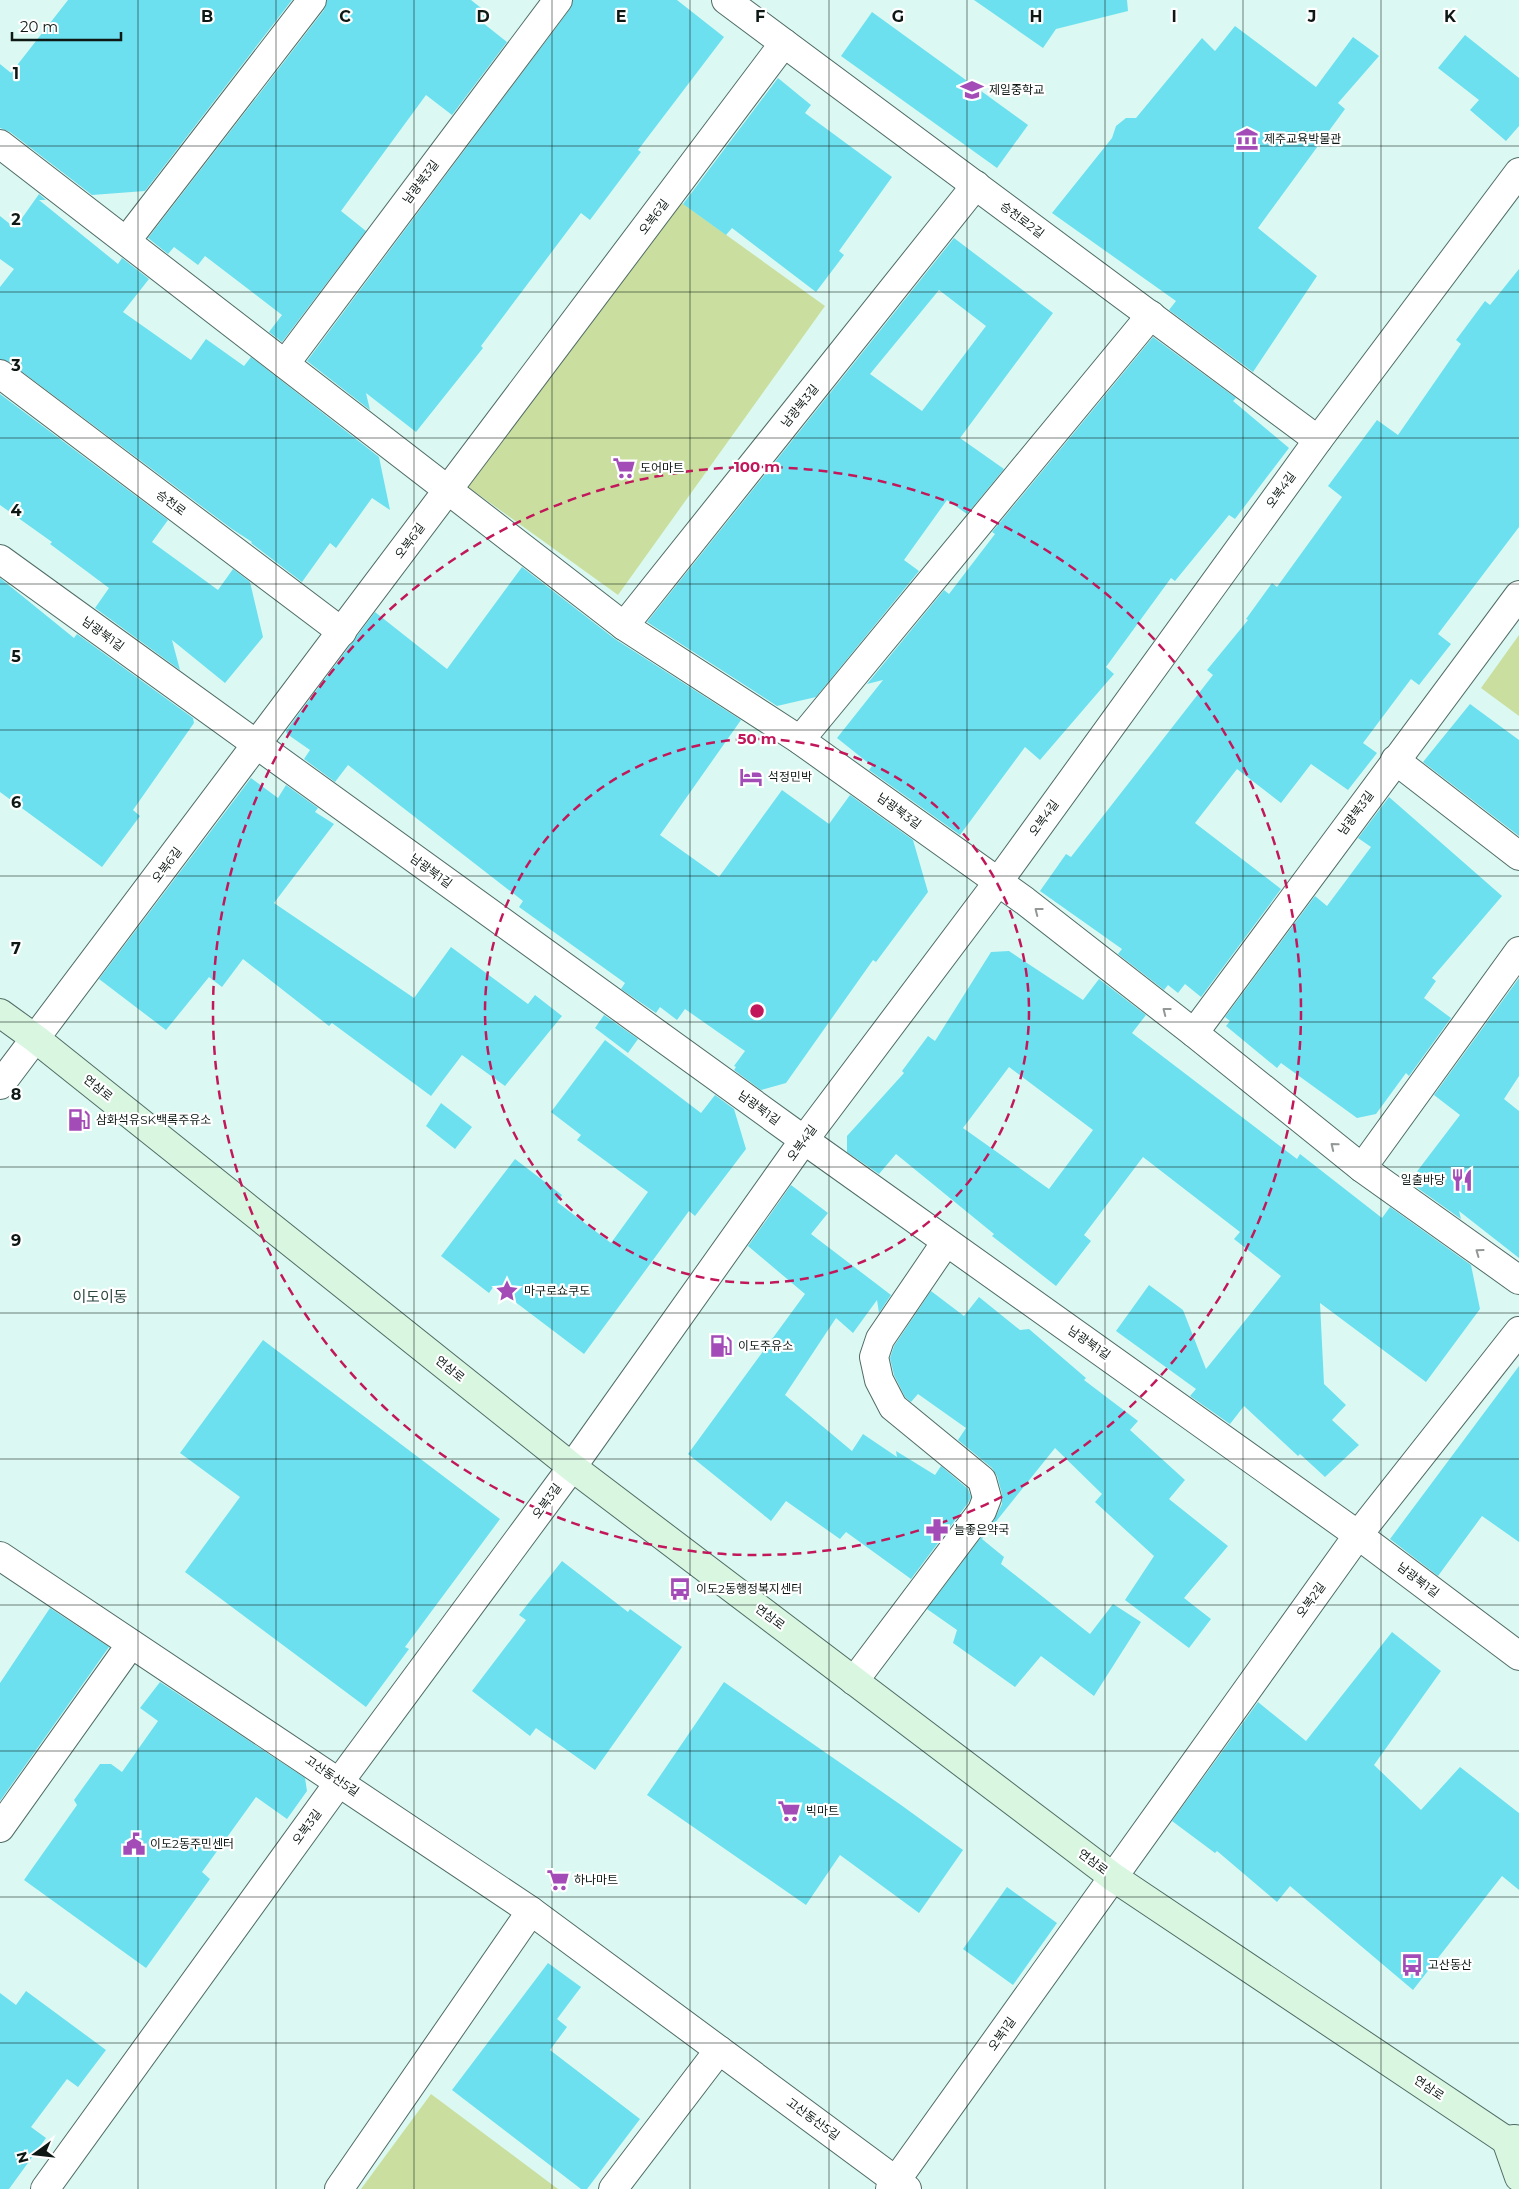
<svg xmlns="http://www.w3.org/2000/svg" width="1519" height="2189" font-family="Montserrat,'Noto Sans KR',sans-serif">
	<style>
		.green { fill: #cadf9f }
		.building { fill: #6ce0ef; fill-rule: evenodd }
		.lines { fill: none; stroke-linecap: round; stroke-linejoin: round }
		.minor-casing { stroke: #516c66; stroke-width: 30 }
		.tertiary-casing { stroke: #516c66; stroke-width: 30 }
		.secondary-casing { stroke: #516c66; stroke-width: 30 }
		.minor { stroke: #fff; stroke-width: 28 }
		.tertiary { stroke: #fff; stroke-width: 28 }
		.secondary { stroke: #d8f6e0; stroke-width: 28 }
		.oneway { stroke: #939896 }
		.grid { fill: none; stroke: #0e1916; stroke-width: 1; stroke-opacity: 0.55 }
		.ring { fill: none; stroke: #c2185b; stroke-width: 2.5; stroke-dasharray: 9 6 }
		.labels { text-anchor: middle; stroke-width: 4.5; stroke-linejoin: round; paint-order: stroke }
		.poi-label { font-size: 12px; fill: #0e1916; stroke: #fff; text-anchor: start }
		.street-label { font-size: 12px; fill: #0e1916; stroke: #fff }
		.quarter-label { font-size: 15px; fill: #2d4741; stroke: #fff }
		.grid-label { font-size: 16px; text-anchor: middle; font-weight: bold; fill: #0e1916; stroke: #fff; stroke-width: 4.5; stroke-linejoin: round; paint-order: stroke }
		.centre { fill: #c2185b; stroke: #fff; stroke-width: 2.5 }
		.ring-label { font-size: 15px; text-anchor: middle; font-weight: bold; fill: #c2185b; stroke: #fff; stroke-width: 4.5; stroke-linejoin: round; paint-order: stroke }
	</style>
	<rect width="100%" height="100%" fill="#dbf9f2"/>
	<!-- green -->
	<g class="green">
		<polygon points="675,198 825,306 618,595 468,487"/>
		<polygon points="1519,635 1519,716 1481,688"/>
		<polygon points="431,2094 558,2189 361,2189"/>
	</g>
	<!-- building -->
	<g class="building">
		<polygon points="68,0 292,0 145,191 92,195 10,132 0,128 0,64 11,73"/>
		<polygon points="327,0 471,0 490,15 483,23 507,42 452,115 426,95 341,211 366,231 282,342 269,332 282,315 205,256 198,265 174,247 168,254 148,238 324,10"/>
		<polygon points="573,0 677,0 724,37 638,150 641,152 590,220 581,213 481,346 483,348 416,432 366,393 370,410 307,361 570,9"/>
		<polygon points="974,0 1127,0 1128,11 1056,29 1043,48"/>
		<polygon points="872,12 1028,125 997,168 841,56"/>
		<polygon points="1235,26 1316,87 1353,37 1379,56 1338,103 1345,109 1258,228 1317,276 1253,372 1169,310 1176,301 1052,213 1112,138 1116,126 1126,118 1136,118 1202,38 1215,51"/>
		<polygon points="1465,35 1519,78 1519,126 1506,141 1470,110 1479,100 1438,68"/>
		<polygon points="778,78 811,105 805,113 892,177 839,251 844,255 816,292 732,228 726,235 683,204"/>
		<polygon points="39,194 46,200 39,200 118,264 122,258 149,279 123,312 191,360 206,339 244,366 251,357 379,457 390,510 372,498 336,548 330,543 302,582 251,543 252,542 232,529 9,362 0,359 0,287 14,269 0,259 0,216 15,228"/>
		<path d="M954,238l99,75 -93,125 44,31 -37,45 -20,-14 -43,60 15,11 -103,126 -39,9 -130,-84zM939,290l47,36 -64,85 -52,-37z"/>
		<polygon points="1519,269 1519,527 1438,634 1451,644 1419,685 1411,679 1363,743 1377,753 1348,790 1311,764 1281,803 1237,769 1195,823 1281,889 1201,997 1185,984 1178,993 1168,985 1164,990 1118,954 1122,949 1040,891 1066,854 1071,857 1213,675 1207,670 1248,620 1246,619 1272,583 1277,587 1342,497 1328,486 1377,420 1398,435 1461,344 1456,340 1485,301 1490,305"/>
		<polygon points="1153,337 1236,398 1233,401 1289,448 1235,519 1229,515 1175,581 1171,578 1106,667 1114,674 1040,760 1025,747 960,835 869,770 872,766 837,738 883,680 867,684 944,590 949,594 995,534 992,532"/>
		<polygon points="0,394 168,520 152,542 218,590 233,569 250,582 263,637 225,683 172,640 180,670 95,608 109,588 50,544 52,542 0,505"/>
		<polygon points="522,567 615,639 741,720 660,835 719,877 782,790 829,824 850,795 913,840 928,892 876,962 873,960 786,1083 761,1090 734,1070 736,1067 734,1066 745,1051 685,1009 677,1020 660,1007 656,1013 621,989 625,983 519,907 523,901 348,765 335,782 304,759 310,750 287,734 286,731 375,612 447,669"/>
		<polygon points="0,578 74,638 77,634 193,718 194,723 133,810 140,816 102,867 0,792"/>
		<polygon points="1470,704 1519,740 1519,836 1423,762"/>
		<polygon points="251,778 278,798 286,785 318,808 315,812 334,824 274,903 414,998 451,947 528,1004 535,995 562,1016 505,1086 462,1055 431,1096 332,1023 329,1026 243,959 222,987 209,977 166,1030 99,979"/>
		<polygon points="1389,797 1502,896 1432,978 1436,981 1424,998 1451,1018 1409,1076 1406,1073 1376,1114 1357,1118 1281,1063 1277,1068 1226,1026 1230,1021 1225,1017 1315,896 1327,906 1371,847 1358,838"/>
		<path d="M1009,951l74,49 16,-21 47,36 -14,18 165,126 3,-5 82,64 8,-11 81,58 9,44 -54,73 -106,-79 4,81 22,21 -14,15 27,25 -34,32 -25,-23 -2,2 -54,-50 -14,18 -40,-28 6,-7 -80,-58 33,-46 34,25 23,59 75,-93 -47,-37 6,-7 -97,-75 -59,78 7,6 -35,45 -64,-50 2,-2 -98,-80 -17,20 -32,-22v-16l57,-63 -2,-2 26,-35 7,5 56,-89zM1009,1067l84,63 -44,59 -86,-61z"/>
		<polygon points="1519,978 1519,1076 1504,1099 1519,1111 1519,1258 1459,1211 1461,1219 1409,1182 1460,1115 1434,1095"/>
		<polygon points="604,1015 638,1039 628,1053 595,1028"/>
		<polygon points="605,1040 701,1113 715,1095 734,1109 746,1149 695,1216 689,1211 584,1354 494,1286 489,1293 441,1256 515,1159 562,1195 557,1202 611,1243 648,1192 577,1140 581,1135 551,1112"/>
		<polygon points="441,1103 472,1127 455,1149 426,1126"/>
		<polygon points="791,1185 828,1213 811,1234 891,1295 879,1313 877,1300 853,1333 836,1318 785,1395 852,1451 863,1434 897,1457 896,1451 935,1475 941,1466 968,1489 971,1497 968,1503 911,1579 846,1532 840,1539 786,1501 771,1521 688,1454 805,1294 748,1246"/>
		<polygon points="931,1291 964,1316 979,1297 1020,1330 1029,1329 1086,1378 1084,1380 1138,1421 1130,1430 1185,1480 1169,1499 1228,1546 1184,1598 1211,1619 1189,1648 1125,1600 1154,1556 1095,1502 1102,1494 1055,1448 982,1539 1004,1557 1001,1564 1090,1634 1113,1604 1141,1622 1094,1696 1041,1656 1015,1687 953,1643 957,1630 927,1609 994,1520 1002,1504 1002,1494 997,1476 992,1468 958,1440 966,1428 918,1394 911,1402 905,1397 894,1375 890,1358 894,1346"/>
		<polygon points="263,1340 500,1519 405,1647 409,1649 366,1707 185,1572 240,1497 180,1453"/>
		<polygon points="1519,1366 1519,1542 1482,1516 1438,1576 1390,1539"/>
		<polygon points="562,1561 628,1612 630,1609 682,1647 595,1770 536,1728 530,1736 472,1691 526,1620 519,1615"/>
		<polygon points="50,1608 109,1647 0,1801 0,1683"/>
		<polygon points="1392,1632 1441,1671 1374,1765 1421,1810 1460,1767 1519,1813 1519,1890 1502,1876 1413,1990 1290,1886 1277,1902 1217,1851 1215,1853 1172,1821 1258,1702 1306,1741"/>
		<polygon points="160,1682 305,1778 307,1791 287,1819 256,1797 202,1872 210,1879 146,1968 24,1880 77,1805 74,1800 100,1764 111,1764 122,1772 158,1721 140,1708"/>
		<polygon points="724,1682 901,1805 963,1850 919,1913 840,1855 806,1905 647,1795"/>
		<polygon points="1007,1887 1057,1923 1013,1985 963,1949"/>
		<polygon points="548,1963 581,1987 557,2019 567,2027 550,2050 640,2119 587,2189 581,2189 452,2090"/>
		<polygon points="26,1991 106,2050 78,2087 67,2079 31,2127 46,2138 9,2189 0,2189 0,1993 16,2005"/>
	</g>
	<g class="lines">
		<defs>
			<g id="minor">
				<polyline points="726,0 1318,440"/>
				<polyline points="0,144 624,626 800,740 1025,901 1194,1033 1362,1168 1519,1280"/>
				<polyline points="127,240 312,0"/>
				<polyline points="285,364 558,0"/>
				<polyline points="0,374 342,632"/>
				<polyline points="0,559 804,1140 1358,1535 1519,1656"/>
				<polyline points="624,626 976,185"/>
				<polyline points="800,740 1151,315"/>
				<polyline points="1395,760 1519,856"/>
				<polyline points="1194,1033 1519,595"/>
				<polyline points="0,1085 784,43"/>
				<polyline points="1362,1168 1519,951"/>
				<polyline points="0,1556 531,1911 907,2189"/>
				<polyline points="854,1681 982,1511 987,1498 982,1480 893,1407 879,1380 874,1357 880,1339 946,1242"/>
				<polyline points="0,1828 131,1644"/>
				<polyline points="339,2189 531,1911"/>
				<polyline points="613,2189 719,2050"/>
				<polyline points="890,2189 1358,1535 1519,1331"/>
			</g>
			<polyline id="tertiary" points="45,2189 340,1781 572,1467 804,1140 998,882 1318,440 1519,172"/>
			<g id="secondary">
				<polyline points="0,1013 36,1039 572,1467 1113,1877 1519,2149"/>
				<polyline points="1515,2139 1506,2140 1519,2177"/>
			</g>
		</defs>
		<!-- minor casing -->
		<use href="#minor" class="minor-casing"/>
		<!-- tertiary casing -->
		<use href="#tertiary" class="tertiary-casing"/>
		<!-- secondary casing -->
		<use href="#secondary" class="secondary-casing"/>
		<!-- minor -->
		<use href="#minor" class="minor"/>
		<!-- tertiary -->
		<use href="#tertiary" class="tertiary"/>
		<!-- secondary -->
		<use href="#secondary" class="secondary"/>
	</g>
	<!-- one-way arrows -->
	<defs><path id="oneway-chevron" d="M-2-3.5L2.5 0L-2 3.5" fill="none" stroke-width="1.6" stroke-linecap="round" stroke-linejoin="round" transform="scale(1.25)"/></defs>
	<g class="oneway">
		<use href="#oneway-chevron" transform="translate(1038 911) rotate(-142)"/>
		<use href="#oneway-chevron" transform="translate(1166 1011) rotate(-142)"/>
		<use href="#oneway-chevron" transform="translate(1334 1146) rotate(-141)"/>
		<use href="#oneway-chevron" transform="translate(1479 1252) rotate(-144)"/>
	</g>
	<!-- grid -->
	<path class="grid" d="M138,0v2189M276,0v2189M414,0v2189M552,0v2189M690,0v2189M829,0v2189M967,0v2189M1105,0v2189M1243,0v2189M1381,0v2189M0,146h1519M0,292h1519M0,438h1519M0,584h1519M0,730h1519M0,876h1519M0,1022h1519M0,1167h1519M0,1313h1519M0,1459h1519M0,1605h1519M0,1751h1519M0,1897h1519M0,2043h1519"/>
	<!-- distance rings -->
	<g class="ring">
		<circle cx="757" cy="1011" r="272"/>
		<circle cx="757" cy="1011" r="544"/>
	</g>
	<!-- icons -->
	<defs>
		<symbol id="school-bare" viewBox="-9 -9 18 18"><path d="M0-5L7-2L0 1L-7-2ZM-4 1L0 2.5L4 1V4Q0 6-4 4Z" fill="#a34cb8" stroke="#fff" stroke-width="2.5" paint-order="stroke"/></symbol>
		<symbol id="museum-bare" viewBox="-9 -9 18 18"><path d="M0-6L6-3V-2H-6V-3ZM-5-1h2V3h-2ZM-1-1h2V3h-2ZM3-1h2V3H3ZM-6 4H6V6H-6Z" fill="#a34cb8" stroke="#fff" stroke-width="2.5" paint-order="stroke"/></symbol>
		<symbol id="supermarket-bare" viewBox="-9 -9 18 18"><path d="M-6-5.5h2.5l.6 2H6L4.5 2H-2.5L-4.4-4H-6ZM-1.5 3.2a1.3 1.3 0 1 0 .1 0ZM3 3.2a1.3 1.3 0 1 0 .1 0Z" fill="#a34cb8" stroke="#fff" stroke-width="2.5" paint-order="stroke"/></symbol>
		<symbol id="hotel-bare" viewBox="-9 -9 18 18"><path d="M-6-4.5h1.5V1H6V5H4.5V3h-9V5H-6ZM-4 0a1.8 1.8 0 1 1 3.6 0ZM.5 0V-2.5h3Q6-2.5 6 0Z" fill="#a34cb8" stroke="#fff" stroke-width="2.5" paint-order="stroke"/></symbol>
		<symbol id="fuel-bare" viewBox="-9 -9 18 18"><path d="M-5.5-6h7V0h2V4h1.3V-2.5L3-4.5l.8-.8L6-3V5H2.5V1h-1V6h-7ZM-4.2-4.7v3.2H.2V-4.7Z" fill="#a34cb8" stroke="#fff" stroke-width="2.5" paint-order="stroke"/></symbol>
		<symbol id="restaurant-bare" viewBox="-9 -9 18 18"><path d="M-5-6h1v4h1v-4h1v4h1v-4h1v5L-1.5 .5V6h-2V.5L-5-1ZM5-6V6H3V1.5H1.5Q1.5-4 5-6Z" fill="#a34cb8" stroke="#fff" stroke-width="2.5" paint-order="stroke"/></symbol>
		<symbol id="sight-bare" viewBox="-9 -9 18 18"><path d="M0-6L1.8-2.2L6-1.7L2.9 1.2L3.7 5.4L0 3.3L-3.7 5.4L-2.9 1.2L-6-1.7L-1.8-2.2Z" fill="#a34cb8" stroke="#fff" stroke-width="2.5" paint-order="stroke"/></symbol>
		<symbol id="pharmacy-bare" viewBox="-9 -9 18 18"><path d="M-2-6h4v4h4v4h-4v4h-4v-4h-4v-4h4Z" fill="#a34cb8" stroke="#fff" stroke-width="2.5" paint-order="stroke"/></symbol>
		<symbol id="bus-bare" viewBox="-9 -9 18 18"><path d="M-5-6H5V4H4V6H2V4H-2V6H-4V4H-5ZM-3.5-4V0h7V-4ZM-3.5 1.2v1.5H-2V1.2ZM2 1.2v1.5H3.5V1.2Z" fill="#a34cb8" stroke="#fff" stroke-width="2.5" paint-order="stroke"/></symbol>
		<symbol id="civic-bare" viewBox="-9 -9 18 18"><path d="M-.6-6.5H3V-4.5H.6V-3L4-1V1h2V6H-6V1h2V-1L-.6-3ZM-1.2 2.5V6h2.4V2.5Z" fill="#a34cb8" stroke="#fff" stroke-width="2.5" paint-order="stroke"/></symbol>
	</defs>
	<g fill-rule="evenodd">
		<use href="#school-bare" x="956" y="74" width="32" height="32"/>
		<use href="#museum-bare" x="1231" y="123" width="32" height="32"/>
		<use href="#supermarket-bare" x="608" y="452" width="32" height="32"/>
		<use href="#hotel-bare" x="735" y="761" width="32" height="32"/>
		<use href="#fuel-bare" x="63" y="1104" width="32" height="32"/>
		<use href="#restaurant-bare" x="1446" y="1164" width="32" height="32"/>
		<use href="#sight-bare" x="491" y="1275" width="32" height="32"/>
		<use href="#fuel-bare" x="705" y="1330" width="32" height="32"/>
		<use href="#pharmacy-bare" x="921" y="1514" width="32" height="32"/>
		<use href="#bus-bare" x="664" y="1573" width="32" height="32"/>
		<use href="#supermarket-bare" x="773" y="1795" width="32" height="32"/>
		<use href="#civic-bare" x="118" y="1828" width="32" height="32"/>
		<use href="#supermarket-bare" x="542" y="1864" width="32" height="32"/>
		<use href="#bus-bare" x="1396" y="1949" width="32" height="32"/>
	</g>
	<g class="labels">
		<!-- poi labels -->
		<g class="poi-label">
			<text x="989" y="94">제일중학교</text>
			<text x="1264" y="143">제주교육박물관</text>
			<text x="640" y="472">도어마트</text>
			<text x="768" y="781">석정민박</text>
			<text x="96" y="1124">삼화석유SK백록주유소</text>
			<text x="1445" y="1184" text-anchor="end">일출바당</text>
			<text x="524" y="1295">마구로쇼쿠도</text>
			<text x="738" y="1350">이도주유소</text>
			<text x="954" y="1534">늘좋은약국</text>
			<text x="696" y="1593">이도2동행정복지센터</text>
			<text x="806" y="1815">빅마트</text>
			<text x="150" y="1848">이도2동주민센터</text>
			<text x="574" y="1884">하나마트</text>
			<text x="1428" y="1969">고산동산</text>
		</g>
		<!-- street labels -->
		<g class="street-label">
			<text transform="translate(421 182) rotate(-53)" y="4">남광북3길</text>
			<text transform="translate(654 217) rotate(-53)" y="4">오복6길</text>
			<text transform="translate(1022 220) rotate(37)" y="4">승천로2길</text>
			<text transform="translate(800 406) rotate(-51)" y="4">남광북3길</text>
			<text transform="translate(1281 490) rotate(-54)" y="4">오복4길</text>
			<text transform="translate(171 503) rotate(37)" y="4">승천로</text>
			<text transform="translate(410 541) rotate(-53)" y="4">오복6길</text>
			<text transform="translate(103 634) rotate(36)" y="4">남광북1길</text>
			<text transform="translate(899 811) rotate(36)" y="4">남광북3길</text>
			<text transform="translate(1356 813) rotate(-54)" y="4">남광북3길</text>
			<text transform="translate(1044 818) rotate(-54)" y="4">오복4길</text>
			<text transform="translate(167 865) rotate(-53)" y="4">오복6길</text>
			<text transform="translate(431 871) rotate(36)" y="4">남광북1길</text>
			<text transform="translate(98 1088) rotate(39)" y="4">연삼로</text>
			<text transform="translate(759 1108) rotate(36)" y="4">남광북1길</text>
			<text transform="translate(802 1143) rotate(-54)" y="4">오복4길</text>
			<text transform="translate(1089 1343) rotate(35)" y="4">남광북1길</text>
			<text transform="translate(450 1369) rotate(39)" y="4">연삼로</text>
			<text transform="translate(547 1501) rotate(-54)" y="4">오복3길</text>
			<text transform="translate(1418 1580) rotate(37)" y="4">남광북1길</text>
			<text transform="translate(1311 1600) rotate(-54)" y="4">오복2길</text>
			<text transform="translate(770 1617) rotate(37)" y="4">연삼로</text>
			<text transform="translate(332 1776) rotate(34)" y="4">고산동산5길</text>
			<text transform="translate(307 1827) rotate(-54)" y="4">오복3길</text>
			<text transform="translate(1093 1862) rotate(37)" y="4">연삼로</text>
			<text transform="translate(1002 2034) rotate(-55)" y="4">오복1길</text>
			<text transform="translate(1429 2088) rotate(34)" y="4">연삼로</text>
			<text transform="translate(813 2119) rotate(36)" y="4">고산동산5길</text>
		</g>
		<!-- quarter labels -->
		<g class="quarter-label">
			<text x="100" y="1302">이도이동</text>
		</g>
	</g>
	<g class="grid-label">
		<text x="207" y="22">B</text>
		<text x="345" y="22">C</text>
		<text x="483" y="22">D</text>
		<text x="621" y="22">E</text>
		<text x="760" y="22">F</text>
		<text x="898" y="22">G</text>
		<text x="1036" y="22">H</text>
		<text x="1174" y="22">I</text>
		<text x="1312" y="22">J</text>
		<text x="1450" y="22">K</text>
		<text x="16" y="79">1</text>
		<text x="16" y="225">2</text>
		<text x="16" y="371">3</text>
		<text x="16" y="516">4</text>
		<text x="16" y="662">5</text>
		<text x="16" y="808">6</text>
		<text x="16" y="954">7</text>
		<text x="16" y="1100">8</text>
		<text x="16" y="1246">9</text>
	</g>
	<circle cx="757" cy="1011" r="8" class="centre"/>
	<g class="ring-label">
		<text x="757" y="472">100 m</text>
		<text x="757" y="744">50 m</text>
	</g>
	<!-- north arrow -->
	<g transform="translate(35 2154) rotate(255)" stroke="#ffffff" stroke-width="4" paint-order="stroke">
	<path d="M0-4L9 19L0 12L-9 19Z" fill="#0e1916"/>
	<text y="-8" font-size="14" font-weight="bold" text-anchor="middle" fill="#0e1916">N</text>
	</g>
	<!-- scale -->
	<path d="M12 32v8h109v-8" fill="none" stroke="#0e1916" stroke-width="2.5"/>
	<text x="20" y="32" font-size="15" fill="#0e1916" stroke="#ffffff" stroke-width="4" paint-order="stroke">20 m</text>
</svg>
